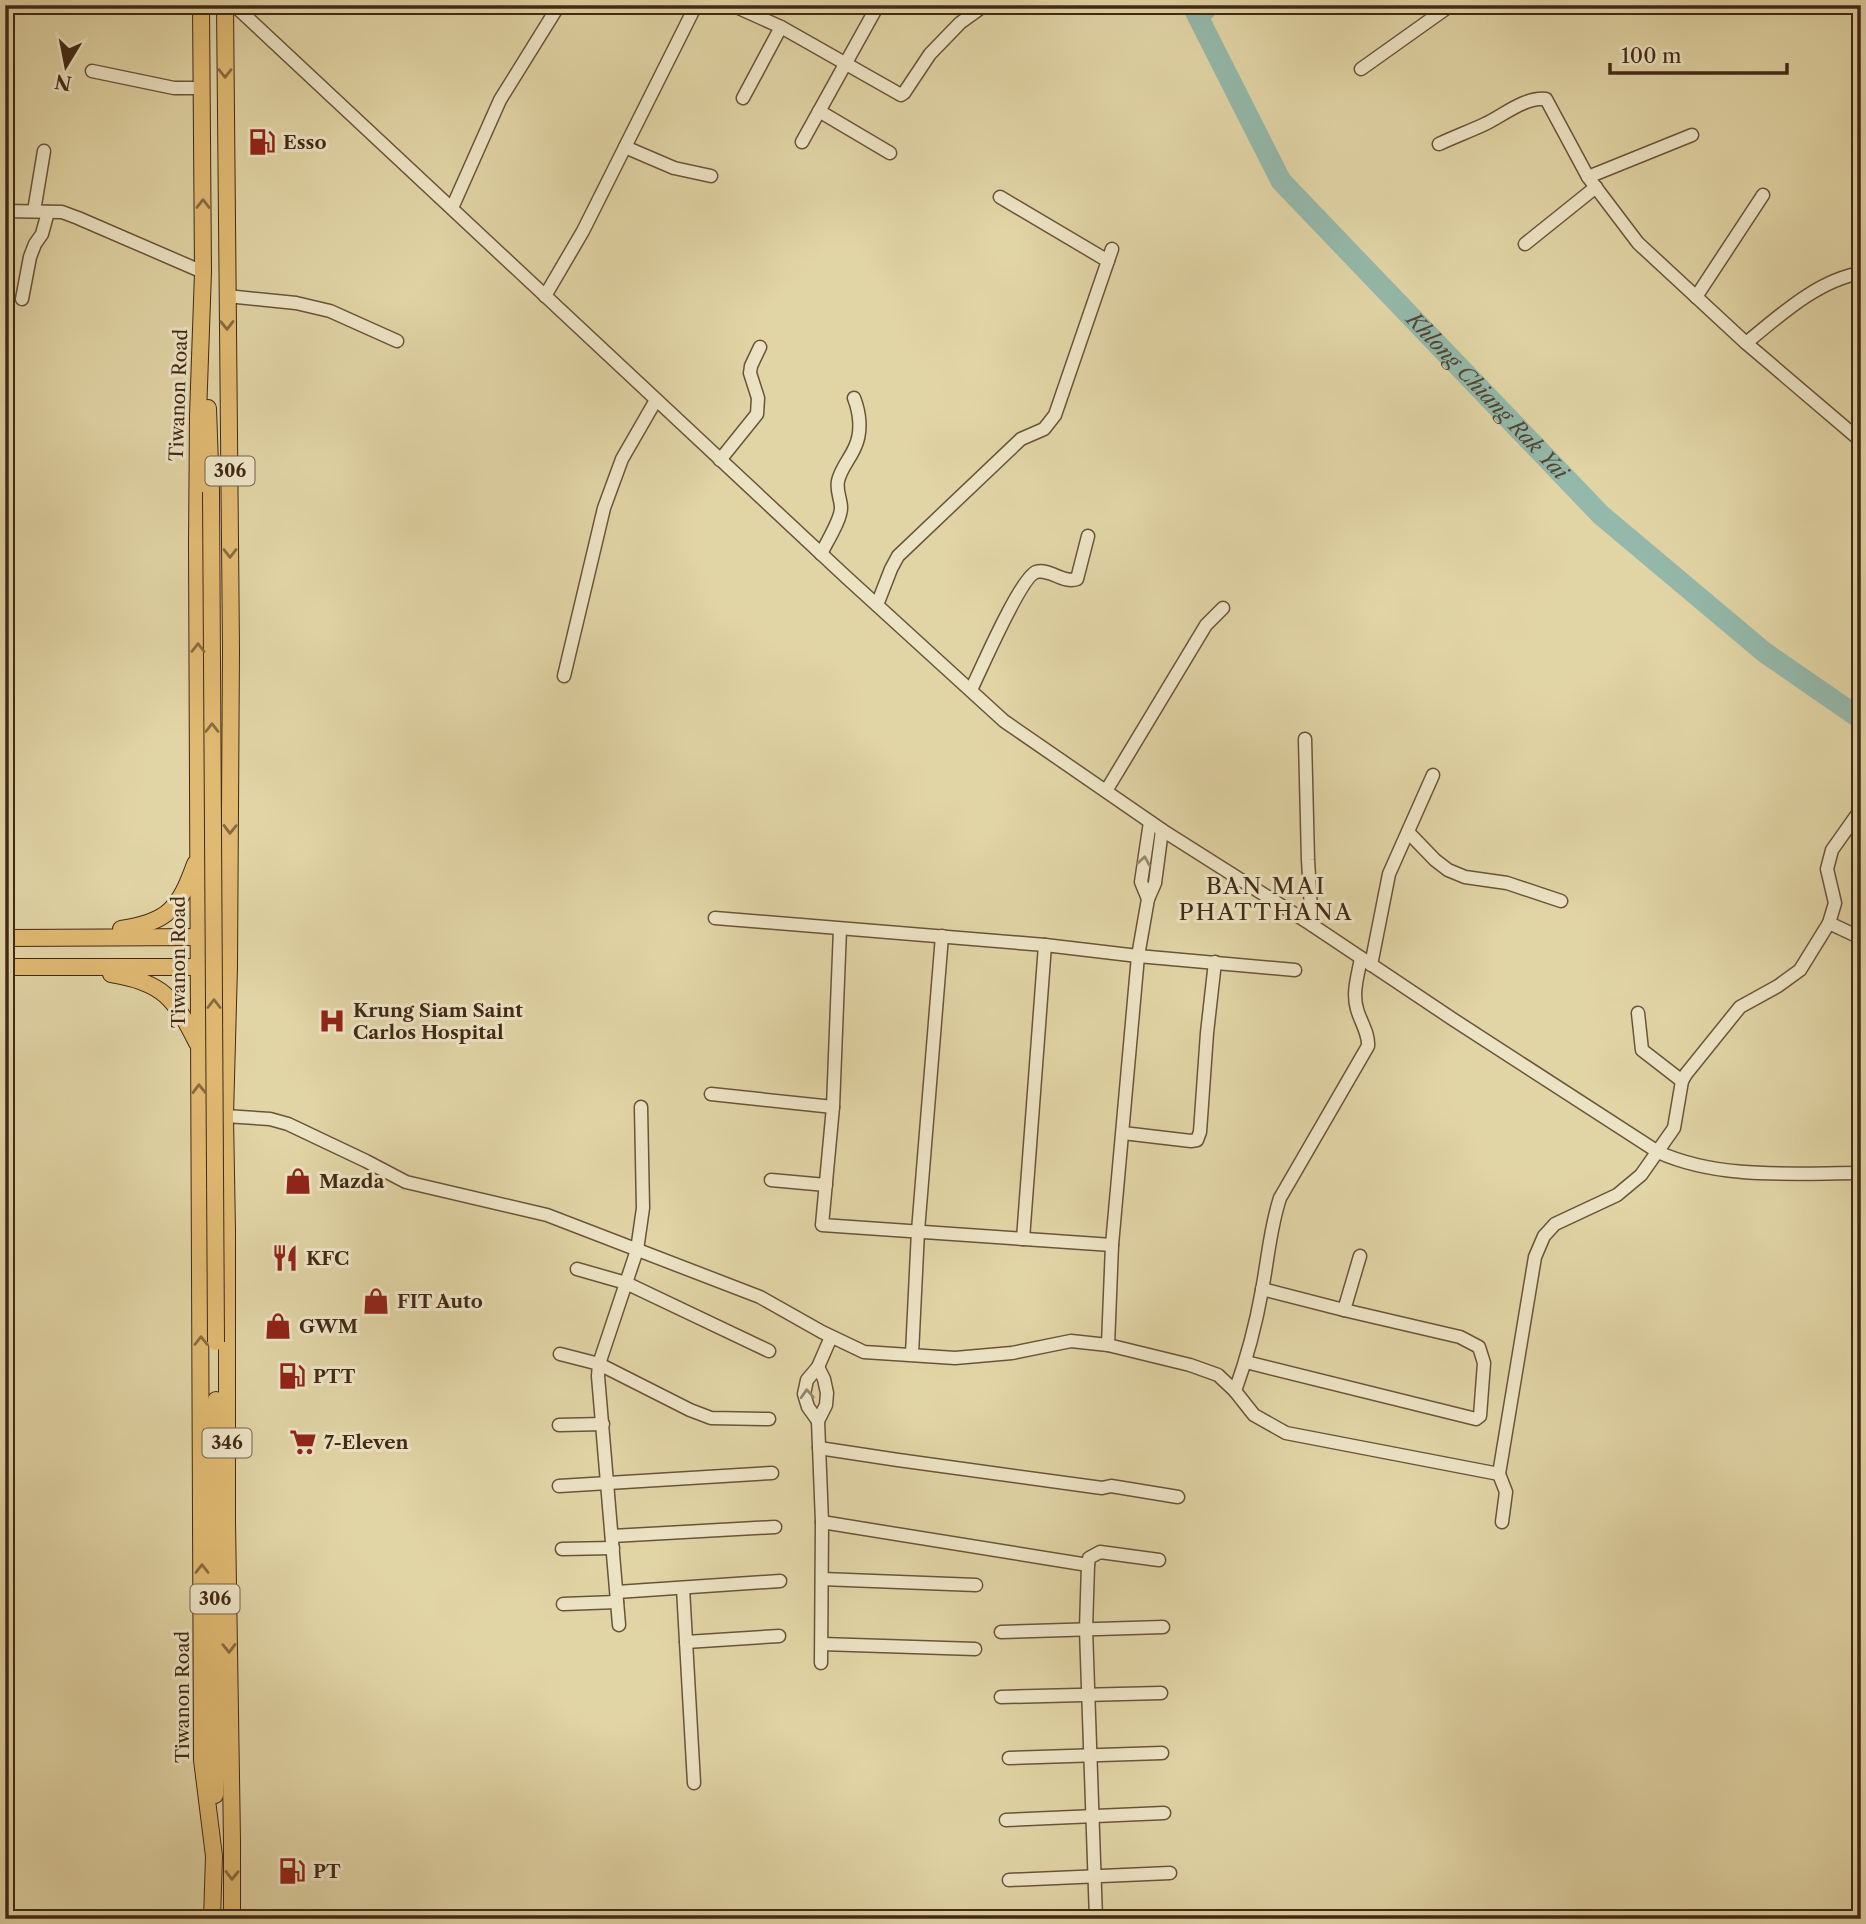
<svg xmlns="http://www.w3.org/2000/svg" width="1866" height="1924" font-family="'Libre Caslon Text',serif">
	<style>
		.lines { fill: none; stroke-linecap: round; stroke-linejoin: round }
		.canal { stroke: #94b8aa; stroke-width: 12 }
		.river { stroke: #94b8aa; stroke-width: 21 }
		.minor-casing { stroke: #6a5439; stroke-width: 15 }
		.major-casing { stroke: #422915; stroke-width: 18 }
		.minor { stroke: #ece3c4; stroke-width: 12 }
		.major { stroke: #e0ba72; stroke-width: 16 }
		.major-bridge-casing { stroke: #422915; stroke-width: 18; stroke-linecap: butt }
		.major-bridge { stroke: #e0ba72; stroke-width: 16 }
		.oneway { stroke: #896a3f }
		.oneway2 { stroke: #97866c }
		.labels { text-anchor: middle; stroke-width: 6; stroke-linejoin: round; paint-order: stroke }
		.shield { fill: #ece3c4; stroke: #75614a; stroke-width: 2 }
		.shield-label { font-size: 18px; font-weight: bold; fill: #422915 }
		.poi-label { font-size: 19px; font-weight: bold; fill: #422915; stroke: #ece3c4; text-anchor: start }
		.street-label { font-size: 19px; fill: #422915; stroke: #ece3c4 }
		.water-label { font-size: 21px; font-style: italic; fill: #524633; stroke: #ece3c4 }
		.quarter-label { font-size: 23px; letter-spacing: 2px; fill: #422915; stroke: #ece3c4 }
	</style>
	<rect width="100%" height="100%" fill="#e1d4a5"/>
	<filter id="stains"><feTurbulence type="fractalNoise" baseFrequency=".00286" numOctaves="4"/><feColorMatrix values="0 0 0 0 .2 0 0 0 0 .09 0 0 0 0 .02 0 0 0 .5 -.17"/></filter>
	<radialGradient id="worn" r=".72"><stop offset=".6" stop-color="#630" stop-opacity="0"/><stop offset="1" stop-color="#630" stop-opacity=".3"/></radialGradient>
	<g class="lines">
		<!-- canal -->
		<polyline class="canal" points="1200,21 1217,5"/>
		<!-- river -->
		<path class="river" id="s1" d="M1192,5l89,176 320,334 163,137 97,67"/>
		<defs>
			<g id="minor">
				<path d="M234,5l611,571 159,145 158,109 150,95 142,95 204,132c62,28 136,21 203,21"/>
				<polyline points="732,5 781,27 901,95 904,93 930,54 960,23 985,5"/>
				<polyline points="1361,69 1451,5"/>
				<polyline points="92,71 174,88 202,88"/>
				<polyline points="743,98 781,27"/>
				<polyline points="819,111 890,153"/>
				<polyline points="802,142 878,5"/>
				<path d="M1439,144c15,-7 31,-13 46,-20 19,-9 39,-27 61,-25l42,78 50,66 108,100 115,98"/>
				<polyline points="625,147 674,168 711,176"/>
				<polyline points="1588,177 1692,135"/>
				<polyline points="1000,197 1108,261"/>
				<polyline points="452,208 500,100 559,5"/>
				<polyline points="5,211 62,212 78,218 203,272"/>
				<polyline points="34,211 44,151"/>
				<polyline points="1525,244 1596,187"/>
				<polyline points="227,296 296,303 330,311 397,341"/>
				<polyline points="545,296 583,231 696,5"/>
				<polyline points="1696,297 1763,195"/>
				<polyline points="22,299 30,257 35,244 42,234 48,212"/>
				<path d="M1746,343c33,-27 72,-63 115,-70"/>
				<polyline points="720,460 757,414 758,398 750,373 751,366 760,347"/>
				<path d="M821,554c5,-11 20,-34 20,-46 0,-9 -5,-17 -3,-27 3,-13 12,-22 17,-34 7,-15 5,-34 -1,-49"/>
				<polyline points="877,605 891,569 898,556 1021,439 1044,429 1055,415 1112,249"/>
				<polyline points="564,676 604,508 622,459 656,400"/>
				<path d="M971,690c9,-19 50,-113 65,-118 14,-4 27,12 41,7l11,-43"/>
				<polyline points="1305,739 1308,860 1312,925"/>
				<polyline points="1106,791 1206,625 1223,608"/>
				<polyline points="1408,832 1435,860 1448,870 1465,877 1507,883 1561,901"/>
				<polyline points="1148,899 1141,882 1150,822"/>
				<polyline points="715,918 1045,945 1138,956 1295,970"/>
				<polyline points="1829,923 1861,938"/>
				<polyline points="840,929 833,1107 822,1225 1112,1245"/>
				<polyline points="1371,965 1389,874 1433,775"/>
				<polyline points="1638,1013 1642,1050 1682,1081"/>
				<polyline points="1861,1057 1861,1077"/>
				<polyline points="711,1094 833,1107"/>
				<polyline points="225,1116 270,1119 288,1124 366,1161 406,1182 547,1215 760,1297 822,1332 864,1352 955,1358 1012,1353 1071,1341 1108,1345 1190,1365 1218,1375 1235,1391 1254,1415 1286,1433 1499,1474"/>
				<polyline points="1123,1133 1191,1141 1197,1140 1200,1132 1207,1033 1215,962"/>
				<polyline points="771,1180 826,1185"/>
				<polyline points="1023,1239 1045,945"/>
				<polyline points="577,1269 626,1283 769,1351"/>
				<polyline points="1344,1310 1360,1256"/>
				<polyline points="1108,1345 1112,1245 1138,956 1148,899 1155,883 1162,830"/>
				<polyline points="560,1354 599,1364 690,1410 711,1418 769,1419"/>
				<polyline points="912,1354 918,1231 942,936"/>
				<polyline points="1246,1362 1476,1419 1480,1416 1484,1363 1479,1347 1460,1337 1344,1310 1262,1289"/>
				<polyline points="818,1367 824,1379 827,1393 826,1405 818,1421 822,1522 821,1663"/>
				<path d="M1235,1391c12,-33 21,-67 27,-101 6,-31 8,-62 18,-92l88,-152c1,-13 -8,-25 -11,-37 -5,-16 1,-34 4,-51"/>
				<polyline points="818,1421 808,1407 804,1394 807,1380 818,1367 831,1337"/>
				<polyline points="559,1425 603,1424"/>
				<polyline points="819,1448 898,1460 1102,1488 1111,1486 1178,1497"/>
				<polyline points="559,1486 772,1473"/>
				<polyline points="822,1522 1088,1565 1086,1629 1096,1919"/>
				<polyline points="1502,1522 1506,1492 1499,1474 1535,1257 1544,1236 1555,1224 1617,1195 1641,1175 1674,1128 1682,1081 1686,1074 1740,1007 1778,986 1800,970 1829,923 1835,903 1827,869 1832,850 1861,809"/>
				<polyline points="612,1536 775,1527"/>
				<polyline points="562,1549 613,1548"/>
				<polyline points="1088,1565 1089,1558 1100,1552 1159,1560"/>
				<polyline points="822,1579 976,1585"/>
				<polyline points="683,1588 694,1783"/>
				<polyline points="617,1592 780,1581"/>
				<polyline points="563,1604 617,1602"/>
				<polyline points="619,1625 598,1376 599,1364 637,1250 643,1208 641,1107"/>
				<polyline points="1001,1632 1163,1627"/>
				<polyline points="686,1642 779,1636"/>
				<polyline points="822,1644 975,1649"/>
				<polyline points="1001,1697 1161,1693"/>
				<polyline points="1009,1758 1162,1753"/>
				<polyline points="1006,1820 1164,1813"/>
				<polyline points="1009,1880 1170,1873"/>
			</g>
			<g id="major">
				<polyline points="201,5 203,272 198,415 197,543 202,1760 214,1856 212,1919"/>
				<polyline points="225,5 231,649 229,967 225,1116 227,1231 227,1522 232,1841 232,1919"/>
				<polyline points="208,408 211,492"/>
				<path d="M121,929c48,-7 58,-21 74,-65"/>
				<polyline points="5,938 208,937"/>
				<polyline points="5,967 209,967"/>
				<path d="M111,974c52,8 64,25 86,69"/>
				<polyline points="215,1795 216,1400"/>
			</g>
		</defs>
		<!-- minor casing -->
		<use href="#minor" class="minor-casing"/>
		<!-- major casing -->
		<use href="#major" class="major-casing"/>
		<!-- minor -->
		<use href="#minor" class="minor"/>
		<!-- major -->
		<use href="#major" class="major"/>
		<defs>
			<polyline id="major-bridge" points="211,492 216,1342"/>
		</defs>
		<!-- major-bridge casing -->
		<use href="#major-bridge" class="major-bridge-casing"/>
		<!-- major-bridge -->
		<use href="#major-bridge" class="major-bridge"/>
	</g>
	<!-- one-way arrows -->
	<defs><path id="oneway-chevron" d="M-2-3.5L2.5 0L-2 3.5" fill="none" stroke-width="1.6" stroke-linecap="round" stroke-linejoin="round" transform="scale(1.75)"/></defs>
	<g class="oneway">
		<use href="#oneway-chevron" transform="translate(225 73) rotate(90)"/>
		<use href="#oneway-chevron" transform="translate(203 204) rotate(-90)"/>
		<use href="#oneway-chevron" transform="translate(227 325) rotate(89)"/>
		<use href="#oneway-chevron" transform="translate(230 553) rotate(90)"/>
		<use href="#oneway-chevron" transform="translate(198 648) rotate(-90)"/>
		<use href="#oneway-chevron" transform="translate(212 728) rotate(-90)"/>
		<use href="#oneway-chevron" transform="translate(230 829) rotate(91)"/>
		<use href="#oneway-chevron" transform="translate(214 1004) rotate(-90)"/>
		<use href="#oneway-chevron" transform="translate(199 1089) rotate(-91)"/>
		<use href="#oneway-chevron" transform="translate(201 1341) rotate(-90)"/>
		<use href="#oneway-chevron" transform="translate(202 1569) rotate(-90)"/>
		<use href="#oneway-chevron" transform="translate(229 1648) rotate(89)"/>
		<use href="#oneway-chevron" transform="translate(232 1875) rotate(91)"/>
	</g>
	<g class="oneway2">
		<use href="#oneway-chevron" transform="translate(1144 861) rotate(-81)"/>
		<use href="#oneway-chevron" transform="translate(807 1394) rotate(-93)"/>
	</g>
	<!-- icons -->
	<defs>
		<symbol id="fuel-bare" viewBox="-9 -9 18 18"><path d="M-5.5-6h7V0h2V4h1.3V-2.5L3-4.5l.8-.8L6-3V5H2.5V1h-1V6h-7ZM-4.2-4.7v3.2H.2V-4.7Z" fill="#8f2418" stroke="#ece3c4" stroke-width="2.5" paint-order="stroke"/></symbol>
		<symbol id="hospital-bare" viewBox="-9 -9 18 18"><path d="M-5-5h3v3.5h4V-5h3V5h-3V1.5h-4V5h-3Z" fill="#8f2418" stroke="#ece3c4" stroke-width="2.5" paint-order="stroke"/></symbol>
		<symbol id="shop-bare" viewBox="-9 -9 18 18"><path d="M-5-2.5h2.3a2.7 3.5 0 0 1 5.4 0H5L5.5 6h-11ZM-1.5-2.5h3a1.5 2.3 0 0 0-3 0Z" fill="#8f2418" stroke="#ece3c4" stroke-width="2.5" paint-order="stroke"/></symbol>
		<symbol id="restaurant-bare" viewBox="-9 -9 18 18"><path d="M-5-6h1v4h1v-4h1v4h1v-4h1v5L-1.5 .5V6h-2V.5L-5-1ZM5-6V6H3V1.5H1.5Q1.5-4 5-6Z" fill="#8f2418" stroke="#ece3c4" stroke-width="2.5" paint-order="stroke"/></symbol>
		<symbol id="supermarket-bare" viewBox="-9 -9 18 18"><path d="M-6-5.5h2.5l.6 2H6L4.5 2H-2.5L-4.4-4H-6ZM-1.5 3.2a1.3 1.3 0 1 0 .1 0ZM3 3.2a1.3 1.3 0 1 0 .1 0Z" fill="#8f2418" stroke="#ece3c4" stroke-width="2.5" paint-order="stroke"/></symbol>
	</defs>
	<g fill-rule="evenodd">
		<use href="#fuel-bare" x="243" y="123" width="38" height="38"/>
		<use href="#hospital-bare" x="313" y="1002" width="38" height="38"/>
		<use href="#shop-bare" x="279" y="1162" width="38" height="38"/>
		<use href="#restaurant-bare" x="266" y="1239" width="38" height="38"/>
		<use href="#shop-bare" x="357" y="1282" width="38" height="38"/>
		<use href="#shop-bare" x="259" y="1307" width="38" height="38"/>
		<use href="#fuel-bare" x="273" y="1357" width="38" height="38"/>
		<use href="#supermarket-bare" x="284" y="1423" width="38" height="38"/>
		<use href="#fuel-bare" x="273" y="1852" width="38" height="38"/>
	</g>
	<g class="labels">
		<!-- shield labels -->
		<g class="shield">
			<rect x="205.5" y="456.5" width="49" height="29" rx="5"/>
			<rect x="202.5" y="1428.5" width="49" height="29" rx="5"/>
			<rect x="190.5" y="1584.5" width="49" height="29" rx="5"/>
		</g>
		<g class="shield-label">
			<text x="230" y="477">306</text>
			<text x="227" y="1449">346</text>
			<text x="215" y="1605">306</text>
		</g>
		<!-- poi labels -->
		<g class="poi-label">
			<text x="283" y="149">Esso</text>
			<text x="353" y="1017">Krung Siam Saint<tspan x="353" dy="22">Carlos Hospital</tspan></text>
			<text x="319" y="1188">Mazda</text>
			<text x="306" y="1265">KFC</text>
			<text x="397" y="1308">FIT Auto</text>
			<text x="299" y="1333">GWM</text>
			<text x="313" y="1383">PTT</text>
			<text x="324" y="1449">7-Eleven</text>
			<text x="313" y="1878">PT</text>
		</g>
		<!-- street labels -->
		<g class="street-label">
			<text transform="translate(178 395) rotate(-88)" y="7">Tiwanon Road</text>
			<text transform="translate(178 962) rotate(-90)" y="7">Tiwanon Road</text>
			<text transform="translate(182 1697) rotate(-90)" y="7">Tiwanon Road</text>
		</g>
		<!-- water labels -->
		<g class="water-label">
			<text dy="7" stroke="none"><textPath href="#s1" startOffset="495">Khlong Chiang Rak Yai</textPath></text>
		</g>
		<!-- quarter labels -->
		<g class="quarter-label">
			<text x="1266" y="894">BAN MAI<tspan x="1266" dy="26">PHATTHANA</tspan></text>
		</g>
	</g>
	<!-- margin -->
	<rect width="1866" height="1924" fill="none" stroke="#e1d4a5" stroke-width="28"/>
	<rect x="7" y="7" width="1852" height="1910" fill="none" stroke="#422915" stroke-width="3.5"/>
	<rect x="14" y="14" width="1838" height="1896" fill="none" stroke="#422915" stroke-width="2"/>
	<!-- north arrow -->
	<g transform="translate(66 66) rotate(190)" stroke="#ece3c4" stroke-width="5" paint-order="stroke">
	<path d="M0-5L12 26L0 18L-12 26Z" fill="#422915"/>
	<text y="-10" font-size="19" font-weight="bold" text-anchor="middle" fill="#422915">N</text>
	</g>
	<!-- scale -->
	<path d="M1610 63v10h177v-10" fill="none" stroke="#422915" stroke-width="3.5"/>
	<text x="1621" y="63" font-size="21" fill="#422915" stroke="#ece3c4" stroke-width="5" paint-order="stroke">100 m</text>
	<rect width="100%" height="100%" filter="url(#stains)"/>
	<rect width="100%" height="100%" fill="url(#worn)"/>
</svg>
